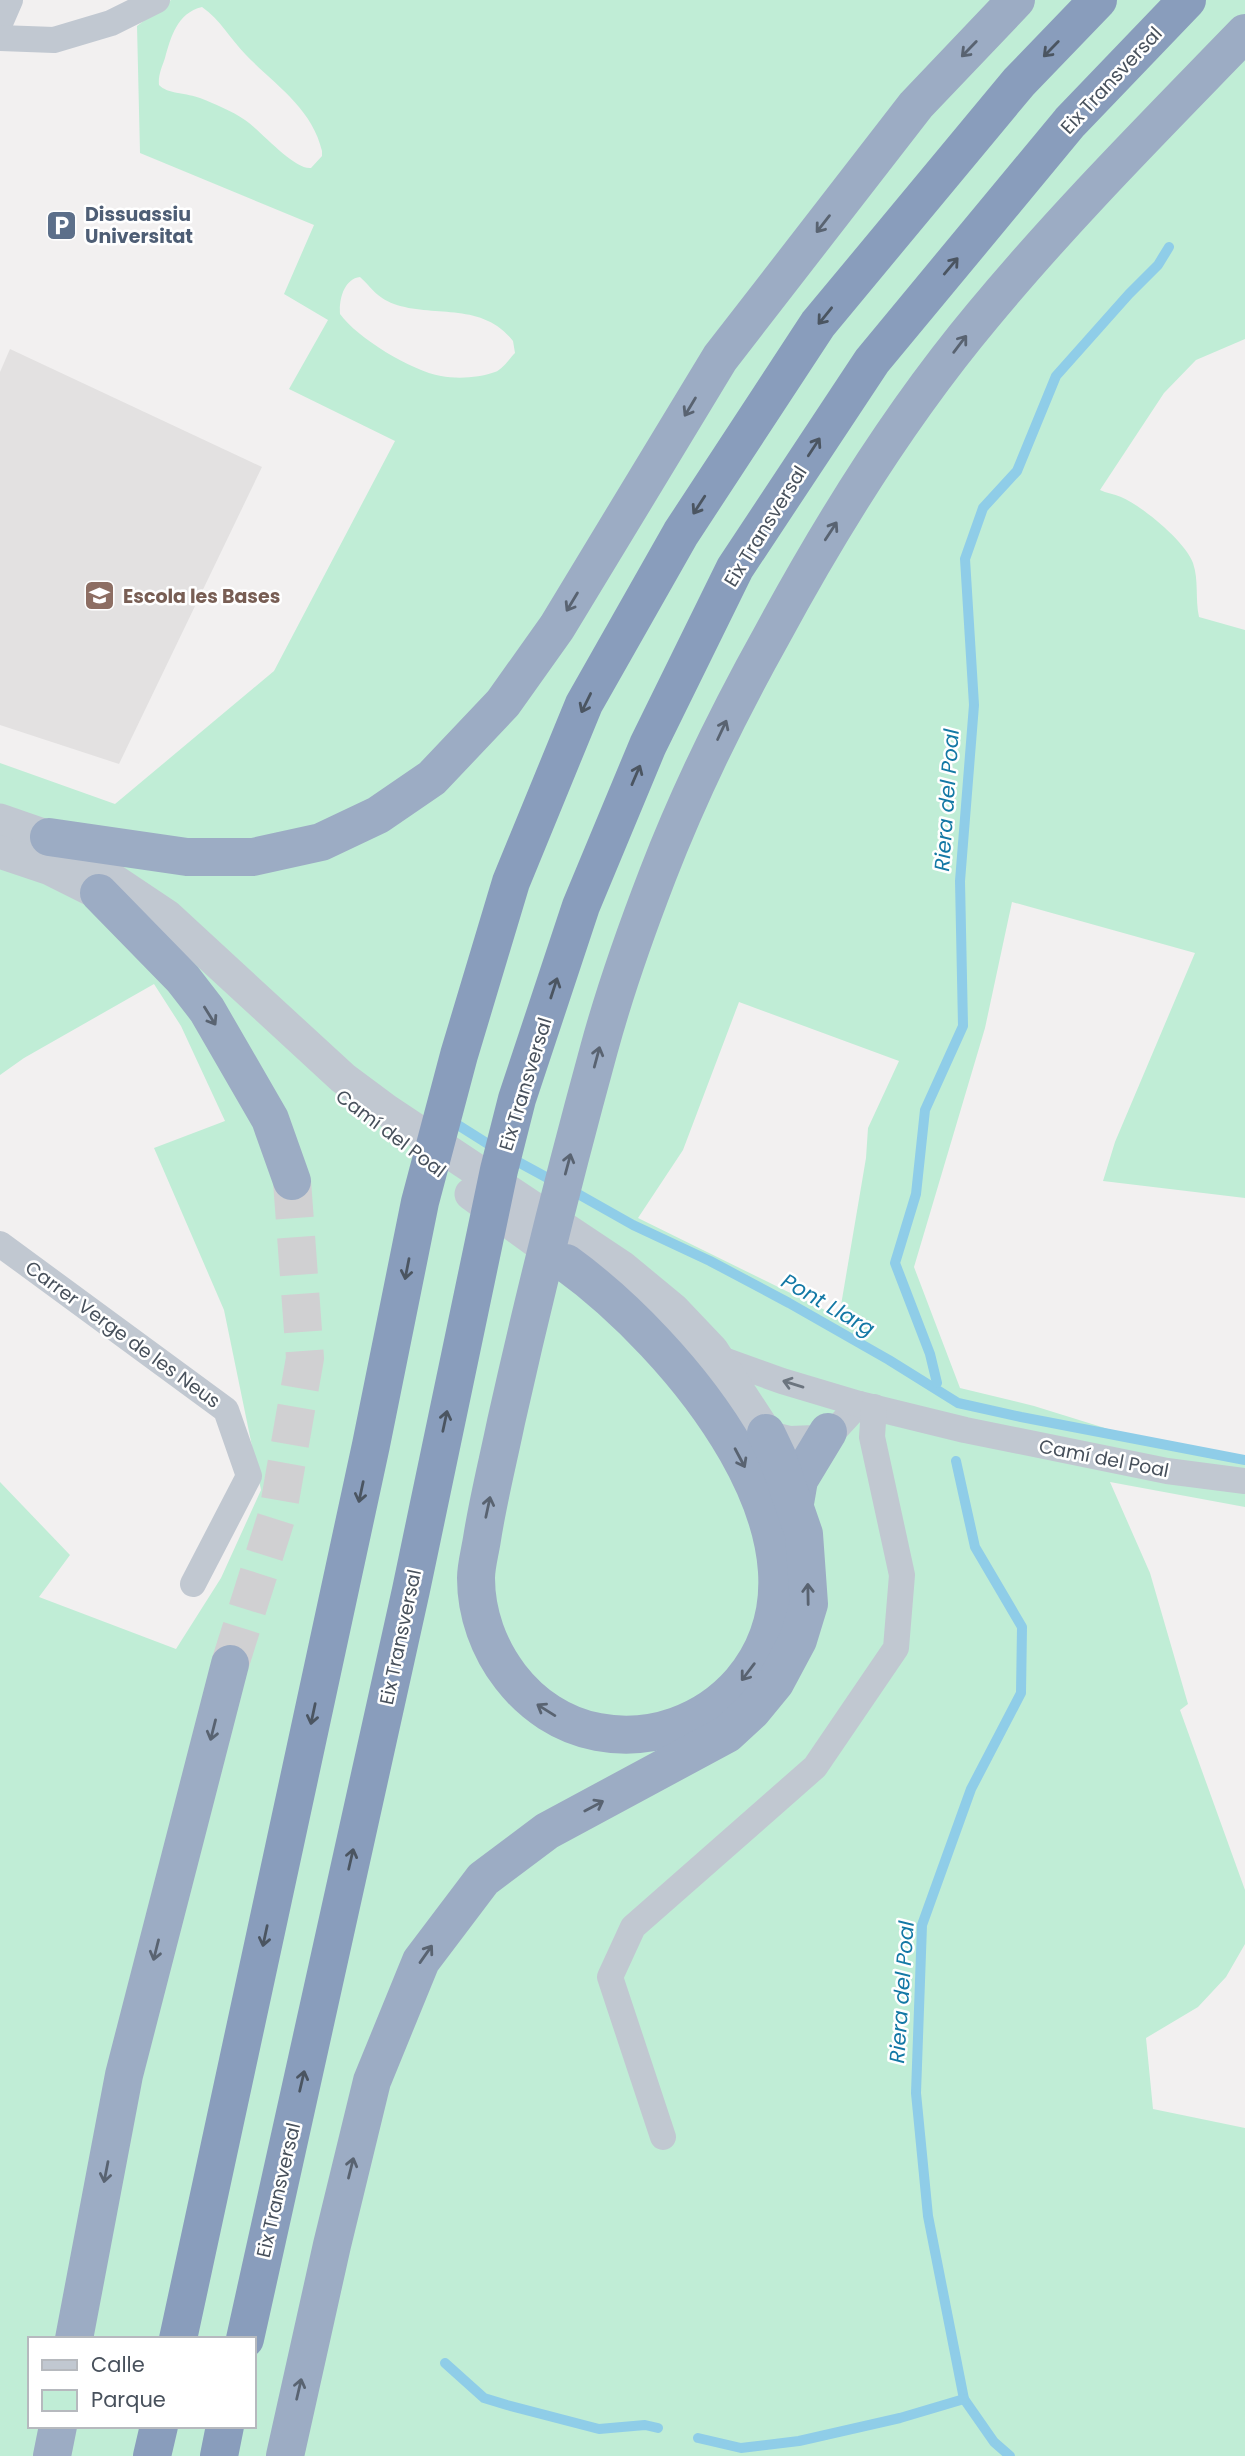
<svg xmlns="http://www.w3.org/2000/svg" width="1245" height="2456" font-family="Poppins,sans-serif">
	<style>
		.education { fill: #e3e1e1 }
		.green { fill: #c0edd6; fill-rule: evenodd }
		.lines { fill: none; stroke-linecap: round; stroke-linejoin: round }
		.stream { stroke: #8fcde8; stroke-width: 10 }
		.trunk-tunnel { stroke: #d0d0d2; stroke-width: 38; stroke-dasharray: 38 19; stroke-linecap: butt }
		.minor { stroke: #c1c8d1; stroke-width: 26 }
		.tertiary { stroke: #c1c8d1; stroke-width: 33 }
		.trunk { stroke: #9cacc4; stroke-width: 38 }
		.motorway { stroke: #899dbc; stroke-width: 38 }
		.oneway { stroke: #596371 }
		.oneway2 { stroke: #4b5561 }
		.oneway3 { stroke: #6c757f }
		.labels { text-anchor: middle; stroke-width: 5; stroke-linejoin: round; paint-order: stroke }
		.street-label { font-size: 19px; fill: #48515c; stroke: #fff }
		.service-label { font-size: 19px; font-weight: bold; fill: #4e5e75; stroke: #fff; text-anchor: start }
		.education-label { font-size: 19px; font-weight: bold; fill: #785e54; stroke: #fff; text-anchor: start }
		.water-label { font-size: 21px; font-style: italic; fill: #1378a5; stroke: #fff }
	</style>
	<rect width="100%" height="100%" fill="#f2f0f0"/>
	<!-- education -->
	<polygon class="education" points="10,349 262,467 119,764 0,725 0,372"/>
	<!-- green -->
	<path class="green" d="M171,0h1074v339l-49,21 -32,33 -64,97c6,3 14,4 21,7 21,9 64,44 72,66 6,18 2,35 6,54l46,13v568l-142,-17 12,-39 80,-189 -183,-51 -27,126 -71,239 46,121 74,18 87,27 124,25v49l-135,-25 40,91 38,131 -8,6 65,180v54l-19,33 -28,30 -52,31 7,71 92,19v328h-1245v-974l70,73 -31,42 137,52 45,-71 40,-88 -37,-180 -70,-162 71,-27 -44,-95 -27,-42 -130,74 -24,17v-312l115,41 159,-133 121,-230 -106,-52 39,-69 -44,-26 30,-69 -174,-72 -3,-127zM202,7c18,12 29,33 44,48 29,30 66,53 76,96v5l-11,12c-17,2 -51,-38 -66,-48 -13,-9 -30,-16 -45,-22 -12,-5 -33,-4 -41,-13 -1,-10 3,-18 6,-27 6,-21 12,-45 37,-51zM360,277c13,12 16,20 34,27 39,14 88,-3 119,37l2,12c-6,6 -12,16 -20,19 -16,6 -38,7 -54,4 -29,-5 -84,-38 -101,-62 -1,-15 4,-35 20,-37zM739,1002l160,59 -31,67 -2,30 -27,159 -201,-99 45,-68zM30,2339h224v87h-224z"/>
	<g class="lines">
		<!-- stream -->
		<g class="stream">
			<polyline points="450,1120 496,1149"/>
			<polyline points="509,1157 555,1182"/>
			<polyline points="571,1190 633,1225 710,1261 789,1303 889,1360 958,1403 1021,1417 1245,1460"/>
			<polyline points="937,1383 930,1354 895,1263 916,1194 925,1110 963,1026 960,881 974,705 965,559 983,508 1017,471 1056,376 1129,294 1158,265 1169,247"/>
			<polyline points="956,1461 975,1547 1022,1627 1021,1693 971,1789 922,1925 916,2093 928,2216 964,2399 994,2442 1010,2456"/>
			<polyline points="445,2363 484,2398 507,2405 599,2429 645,2425 658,2428"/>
			<polyline points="698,2438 741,2448 799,2441 900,2418 964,2399"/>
		</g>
		<!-- trunk-tunnel -->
		<polyline class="trunk-tunnel" points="230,1664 278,1512 305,1358 292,1181"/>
		<!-- minor -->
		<g class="minor">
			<polyline points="0,23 10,0"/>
			<polyline points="0,38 54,40 111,23 157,0"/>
			<polyline points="0,1244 226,1410 249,1476 193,1584"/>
			<polyline points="656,1317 699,1363 739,1416 766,1433 790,1439 815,1438 836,1429 859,1404"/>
			<polyline points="718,1358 782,1381 859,1404 965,1430 1167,1471 1245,1481"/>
			<polyline points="663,2137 610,1977 633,1927 815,1767 896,1648 902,1575 872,1437 874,1407"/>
		</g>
		<!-- tertiary -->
		<g class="tertiary">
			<polyline points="0,820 49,837 167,916 343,1078 386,1110 622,1267 674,1310 712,1350 766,1433"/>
			<polyline points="0,852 50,869 98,893"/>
			<polyline points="471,1194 566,1263"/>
		</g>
		<!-- trunk -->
		<g class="trunk">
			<polyline points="49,837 187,857 253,857 321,842 378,815 432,778 503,703 557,627 720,358 916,105 1016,0"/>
			<polyline points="99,893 183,979 207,1010 270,1119 292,1181"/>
			<path d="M566,1263c108,78 289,284 175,419 -36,41 -90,60 -143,50 -71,-13 -122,-83 -122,-154 0,-12 4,-26 6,-39 6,-39 16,-78 24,-117 28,-125 59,-249 93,-373 16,-59 37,-118 59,-175 32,-83 71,-162 114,-239 61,-113 129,-222 211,-320 82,-99 173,-190 262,-282"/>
			<polyline points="795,1503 799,1480 828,1432"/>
			<polyline points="74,2339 124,2075 230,1664"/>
			<polyline points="52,2456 58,2426"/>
			<polyline points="285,2456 332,2245 372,2081 421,1961 483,1879 547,1831 727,1734 752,1711 775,1683 798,1640 809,1604 804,1534 777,1456 766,1433"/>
		</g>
		<!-- motorway -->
		<g class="motorway">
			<polyline points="178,2339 371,1445 420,1202 459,1055 511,882 584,704 681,533 818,324 1019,82 1098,0"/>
			<polyline points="245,2339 411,1590 499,1170 517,1099 581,906 648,745 735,568 872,361 1070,122 1187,0"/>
			<polyline points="152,2456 159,2426"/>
			<polyline points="219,2456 225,2426"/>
		</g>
	</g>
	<!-- one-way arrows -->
	<defs><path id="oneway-shaft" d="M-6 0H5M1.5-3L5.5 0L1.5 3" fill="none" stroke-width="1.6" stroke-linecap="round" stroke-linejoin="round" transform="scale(1.75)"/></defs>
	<g class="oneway">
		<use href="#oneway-shaft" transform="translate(969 49) rotate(134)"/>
		<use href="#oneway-shaft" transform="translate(823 224) rotate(128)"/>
		<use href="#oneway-shaft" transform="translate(960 344) rotate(-53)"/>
		<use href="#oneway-shaft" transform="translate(690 407) rotate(121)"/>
		<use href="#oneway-shaft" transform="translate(831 531) rotate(-57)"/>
		<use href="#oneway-shaft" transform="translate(572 602) rotate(121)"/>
		<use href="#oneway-shaft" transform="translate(722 730) rotate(-65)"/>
		<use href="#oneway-shaft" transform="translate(210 1016) rotate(58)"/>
		<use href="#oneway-shaft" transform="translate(597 1057) rotate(-75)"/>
		<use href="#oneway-shaft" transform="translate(568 1164) rotate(-75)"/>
		<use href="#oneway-shaft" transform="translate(740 1458) rotate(62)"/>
		<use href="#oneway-shaft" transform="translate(488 1507) rotate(-78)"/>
		<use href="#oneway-shaft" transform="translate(808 1594) rotate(-91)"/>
		<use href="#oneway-shaft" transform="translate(748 1672) rotate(127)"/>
		<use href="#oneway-shaft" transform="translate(546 1710) rotate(-148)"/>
		<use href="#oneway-shaft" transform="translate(213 1730) rotate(104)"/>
		<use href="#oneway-shaft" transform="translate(594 1806) rotate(-28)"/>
		<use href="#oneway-shaft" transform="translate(156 1950) rotate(104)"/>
		<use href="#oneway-shaft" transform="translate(426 1954) rotate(-55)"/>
		<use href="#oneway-shaft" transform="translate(351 2168) rotate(-76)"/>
		<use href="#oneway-shaft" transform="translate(106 2172) rotate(101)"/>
		<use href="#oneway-shaft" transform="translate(299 2389) rotate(-77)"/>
	</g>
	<g class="oneway2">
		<use href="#oneway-shaft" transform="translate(1051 49) rotate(134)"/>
		<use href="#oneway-shaft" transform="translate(951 266) rotate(-50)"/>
		<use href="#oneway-shaft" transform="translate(825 316) rotate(129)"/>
		<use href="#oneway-shaft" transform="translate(814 447) rotate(-57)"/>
		<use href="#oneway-shaft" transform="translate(699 505) rotate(123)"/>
		<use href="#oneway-shaft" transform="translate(586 703) rotate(116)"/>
		<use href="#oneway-shaft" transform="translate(636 775) rotate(-67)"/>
		<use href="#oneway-shaft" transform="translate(554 988) rotate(-72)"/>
		<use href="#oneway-shaft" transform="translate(407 1269) rotate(101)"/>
		<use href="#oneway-shaft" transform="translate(445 1421) rotate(-78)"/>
		<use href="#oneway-shaft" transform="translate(361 1492) rotate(102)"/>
		<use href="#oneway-shaft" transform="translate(313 1714) rotate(102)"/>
		<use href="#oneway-shaft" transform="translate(351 1859) rotate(-77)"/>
		<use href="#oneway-shaft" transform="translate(265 1936) rotate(102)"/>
		<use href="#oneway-shaft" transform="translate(302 2081) rotate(-77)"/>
	</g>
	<use class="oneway3" href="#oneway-shaft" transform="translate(793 1384) rotate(-163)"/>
	<!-- icons -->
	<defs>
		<symbol id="parking-square" viewBox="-11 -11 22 22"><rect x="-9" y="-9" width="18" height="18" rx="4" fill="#5c6f8a" stroke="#fff"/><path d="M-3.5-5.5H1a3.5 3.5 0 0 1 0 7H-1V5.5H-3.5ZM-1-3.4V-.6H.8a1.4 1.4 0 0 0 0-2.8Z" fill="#fff"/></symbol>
		<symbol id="school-square" viewBox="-11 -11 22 22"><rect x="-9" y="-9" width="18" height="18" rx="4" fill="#8d6e63" stroke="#fff"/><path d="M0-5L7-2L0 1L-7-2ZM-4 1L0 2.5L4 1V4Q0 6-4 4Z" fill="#fff"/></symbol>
	</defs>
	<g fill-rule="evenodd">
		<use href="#parking-square" x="44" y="208" width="35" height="35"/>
		<use href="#school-square" x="82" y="578" width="35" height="35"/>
	</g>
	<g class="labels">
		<!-- street labels -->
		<g class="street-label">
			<text transform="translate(1111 80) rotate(-47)" y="7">Eix Transversal</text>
			<text transform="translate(765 526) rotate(-58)" y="7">Eix Transversal</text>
			<text transform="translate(525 1084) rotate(-73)" y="7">Eix Transversal</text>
			<text transform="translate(391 1133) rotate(37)" y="7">Camí del Poal</text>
			<text transform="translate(123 1334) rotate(36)" y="7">Carrer Verge de les Neus</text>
			<text transform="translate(1104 1458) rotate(11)" y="7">Camí del Poal</text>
			<text transform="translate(400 1637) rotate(-78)" y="7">Eix Transversal</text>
			<text transform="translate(278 2190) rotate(-77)" y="7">Eix Transversal</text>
		</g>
		<!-- service labels -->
		<g class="service-label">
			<text x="85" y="221">Dissuassiu<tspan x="85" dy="22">Universitat</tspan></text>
		</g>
		<!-- education labels -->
		<g class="education-label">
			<text x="123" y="603">Escola les Bases</text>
		</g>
		<!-- water labels -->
		<g class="water-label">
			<text transform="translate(947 800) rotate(-86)" y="7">Riera del Poal</text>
			<text transform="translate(828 1305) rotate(30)" y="7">Pont Llarg</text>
			<text transform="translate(902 1992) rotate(-86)" y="7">Riera del Poal</text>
		</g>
	</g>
	<!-- legend -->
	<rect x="28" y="2337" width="228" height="91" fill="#ffffff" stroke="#b6b9be" stroke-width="2"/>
	<rect x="42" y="2360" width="35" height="10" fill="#c1c8d1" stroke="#b6b9be" stroke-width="2"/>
	<text x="91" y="2372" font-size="21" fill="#48515c">Calle</text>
	<rect x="42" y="2390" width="35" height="21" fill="#c0edd6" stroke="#b6b9be" stroke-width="2"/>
	<text x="91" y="2407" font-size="21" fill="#48515c">Parque</text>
</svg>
